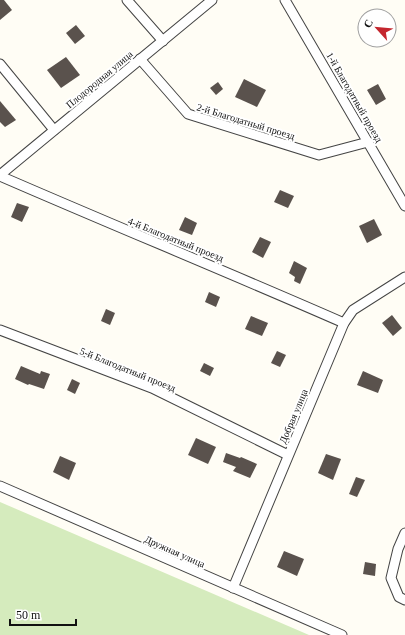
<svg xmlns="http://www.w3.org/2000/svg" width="405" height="635" font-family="'Times New Roman',serif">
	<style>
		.green { fill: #d5ebbd }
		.building { fill: #5a524d }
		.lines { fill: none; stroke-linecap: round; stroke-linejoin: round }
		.minor-casing { stroke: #444; stroke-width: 11 }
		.minor { stroke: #fff; stroke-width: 9 }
		.labels { text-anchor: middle; stroke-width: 4; stroke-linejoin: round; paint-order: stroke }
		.street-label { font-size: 10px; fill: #111; stroke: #fff }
	</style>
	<rect width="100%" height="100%" fill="#fffdf5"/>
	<!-- green -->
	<polygon class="green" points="0,502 309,635 0,635"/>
	<!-- building -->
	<g class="building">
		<polygon points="0,0 4,0 12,10 0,20"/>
		<polygon points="76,25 85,36 75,44 66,33"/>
		<polygon points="66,57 80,75 61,88 47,70"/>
		<polygon points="244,79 266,90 257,107 235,97"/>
		<polygon points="218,82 223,89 216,95 210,88"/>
		<polygon points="378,84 386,99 376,105 367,90"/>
		<polygon points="0,101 16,120 5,127 0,122"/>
		<polygon points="280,190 294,196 288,208 274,202"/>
		<polygon points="17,203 29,207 22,222 11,217"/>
		<polygon points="185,217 197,223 192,235 179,230"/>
		<polygon points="374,219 382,235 367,243 359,226"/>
		<polygon points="260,237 271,242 263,258 252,252"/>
		<polygon points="294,261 307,268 300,284 294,281 295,277 289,273"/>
		<polygon points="209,292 220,297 216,307 205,302"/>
		<polygon points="106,309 115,313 110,325 101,321"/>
		<polygon points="392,315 402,328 393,336 382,323"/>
		<polygon points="251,316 268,323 262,336 245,329"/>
		<polygon points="277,351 286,355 280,367 271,363"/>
		<polygon points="204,363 214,368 210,376 200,371"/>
		<polygon points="21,366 40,374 41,371 50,374 44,389 29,384 28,385 15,379"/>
		<polygon points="363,371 383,380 378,393 357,385"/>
		<polygon points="72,379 80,383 75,394 67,390"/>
		<polygon points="196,438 216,447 208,464 188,455"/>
		<polygon points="226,453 240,458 241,457 257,464 250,478 233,471 236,467 223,462"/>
		<polygon points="326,454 341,459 333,480 318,473"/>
		<polygon points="60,456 76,463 69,480 53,472"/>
		<polygon points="356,477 365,480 357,497 349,494"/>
		<polygon points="284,551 304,559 297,576 277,567"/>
		<polygon points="365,562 376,564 375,576 363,574"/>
	</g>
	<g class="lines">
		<defs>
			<g id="minor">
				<polyline points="127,0 163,41"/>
				<polyline points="285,0 405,206"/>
				<polyline points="140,59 188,114 319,155 368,142"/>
				<polyline points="0,64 54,130"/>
				<polyline points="0,175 212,0"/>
				<path d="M0,176c115,50 230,97 344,147"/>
				<polyline points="0,330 152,388 288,455"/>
				<polyline points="0,486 342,635"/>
				<polyline points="405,533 398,549 391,578 399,597 405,600"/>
				<polyline points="233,588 344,323 353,310 405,277"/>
			</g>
		</defs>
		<!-- minor casing -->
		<use href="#minor" class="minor-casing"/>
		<!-- minor -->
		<use href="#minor" class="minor"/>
	</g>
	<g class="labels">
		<!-- street labels -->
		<g class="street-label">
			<text transform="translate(99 79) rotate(-40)" y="4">Плодородная улица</text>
			<text transform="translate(355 97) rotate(60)" y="4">1-й Благодатный проезд</text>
			<text transform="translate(246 121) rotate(17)" y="4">2-й Благодатный проезд</text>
			<text transform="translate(176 239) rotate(22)" y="4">4-й Благодатный проезд</text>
			<text transform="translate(128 369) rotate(22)" y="4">5-й Благодатный проезд</text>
			<text transform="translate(293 416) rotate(-67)" y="4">Добрая улица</text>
			<text transform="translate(175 551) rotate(24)" y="4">Дружная улица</text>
		</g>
	</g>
	<!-- north arrow -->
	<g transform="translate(377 28) rotate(297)"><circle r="19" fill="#ffffff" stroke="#a0a0a0"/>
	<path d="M0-3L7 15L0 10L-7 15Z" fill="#c4262e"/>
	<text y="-6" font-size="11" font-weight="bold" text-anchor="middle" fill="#111111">С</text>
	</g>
	<!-- scale -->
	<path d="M10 619v6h66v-6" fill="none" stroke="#111111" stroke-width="2"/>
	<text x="16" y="619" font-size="12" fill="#111111" stroke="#ffffff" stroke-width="3" paint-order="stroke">50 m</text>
</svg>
